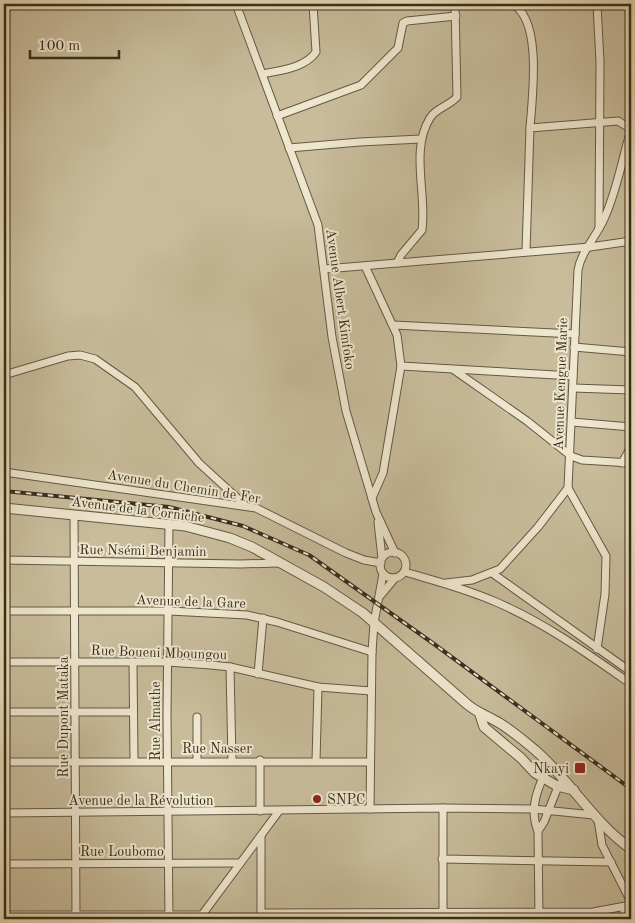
<svg xmlns="http://www.w3.org/2000/svg" width="635" height="923" font-family="'Old Standard TT',serif">
	<style>
		.green { fill: #c8bc9b; stroke: #80755d }
		.lines { fill: none; stroke-linecap: round; stroke-linejoin: round }
		.minor-casing { stroke: #645944; stroke-width: 9 }
		.tertiary-casing { stroke: #645944; stroke-width: 11 }
		.minor { stroke: #eee6ce; stroke-width: 7 }
		.tertiary { stroke: #eee6ce; stroke-width: 9 }
		.rail-casing { stroke: #392e1f; stroke-width: 4 }
		.rail { stroke: #eee6ce; stroke-width: 2; stroke-dasharray: 5.5; stroke-linecap: butt }
		.poi-dot { fill: #8f2418; stroke: #eee6ce; stroke-width: 2 }
		.labels { text-anchor: middle; stroke-width: 4; stroke-linejoin: round; paint-order: stroke }
		.street-label { font-size: 14px; fill: #392e1f; stroke: #eee6ce }
		.poi-label { font-size: 14px; fill: #392e1f; stroke: #eee6ce; text-anchor: end }
	</style>
	<rect width="100%" height="100%" fill="#e5d9b4"/>
	<filter id="stains"><feTurbulence type="fractalNoise" baseFrequency=".004" numOctaves="4"/><feColorMatrix values="0 0 0 0 .2 0 0 0 0 .09 0 0 0 0 .02 0 0 0 .5 -.17"/></filter>
	<radialGradient id="worn" r=".72"><stop offset=".6" stop-color="#630" stop-opacity="0"/><stop offset="1" stop-color="#630" stop-opacity=".3"/></radialGradient>
	<!-- green -->
	<rect class="green" x="4" y="4" width="627" height="915"/>
	<g class="lines">
		<defs>
			<g id="minor">
				<polyline points="236,4 318,225 332,337 346,411 376,512 395,553"/>
				<path d="M512,4c31,15 20,95 18,124"/>
				<polyline points="597,4 600,62 599,228"/>
				<path d="M263,74c18,-4 42,-6 53,-22l-3,-48"/>
				<polyline points="277,116 361,85 398,48 403,23 407,21 456,16"/>
				<polyline points="289,148 360,142 421,139"/>
				<polyline points="526,251 530,128 618,121 631,129"/>
				<path d="M397,263l4,-8 21,-25c5,-36 -12,-80 8,-112 6,-10 19,-12 27,-21l-2,-93"/>
				<polyline points="365,266 397,335 401,366 383,473 372,498"/>
				<polyline points="325,269 590,247 631,241"/>
				<polyline points="393,325 575,334"/>
				<polyline points="574,347 631,352"/>
				<polyline points="401,366 573,376"/>
				<polyline points="454,370 527,421 571,456 582,460 631,463"/>
				<polyline points="4,375 68,356 80,355 95,359 135,387 199,463 246,506"/>
				<polyline points="573,388 631,390"/>
				<polyline points="572,422 631,427"/>
				<polyline points="622,463 631,447"/>
				<polyline points="4,472 256,508 346,553 364,560 381,563"/>
				<polyline points="568,488 606,556 605,594 597,649"/>
				<polyline points="74,515 76,919"/>
				<polyline points="378,522 382,558"/>
				<circle cx="393" cy="565" r="13"/>
				<polyline points="4,560 240,564 279,563"/>
				<path d="M405,572c31,9 62,17 91,30 49,21 92,52 135,82"/>
				<polyline points="492,573 631,672"/>
				<path d="M446,583l26,-3 28,-11 38,-42 30,-39 10,-218c3,-18 18,-33 26,-51 13,-28 18,-60 27,-89"/>
				<polyline points="380,596 395,578"/>
				<polyline points="4,611 169,611 247,615 277,622 372,652"/>
				<polyline points="4,662 167,662 211,665 230,667 318,687 371,691"/>
				<polyline points="133,662 134,761"/>
				<polyline points="230,667 232,760"/>
				<polyline points="258,674 263,618"/>
				<polyline points="4,712 133,712"/>
				<polyline points="197,761 197,717"/>
				<polyline points="316,761 318,687"/>
				<polyline points="4,762 370,762"/>
				<polyline points="370,809 372,652 374,623 383,574"/>
				<polyline points="260,811 260,760"/>
				<polyline points="4,813 443,808 533,809 594,815"/>
				<polyline points="598,820 602,845 631,902"/>
				<polyline points="538,831 544,822 559,784"/>
				<polyline points="442,859 611,862"/>
				<polyline points="4,864 240,863"/>
				<polyline points="624,908 624,919"/>
				<polyline points="261,913 593,912 631,905"/>
				<polyline points="4,915 201,915"/>
				<polyline points="169,919 167,716 169,524"/>
				<polyline points="199,919 279,811"/>
				<polyline points="261,919 261,837"/>
				<polyline points="443,919 443,808"/>
				<path d="M539,919l-1,-88c-10,-23 1,-46 11,-67"/>
			</g>
			<g id="tertiary">
				<path d="M4,508l181,18 45,12 22,9 72,40 39,26 105,92c10,8 16,9 26,15 14,7 29,20 41,30 35,30 58,72 96,99"/>
				<polyline points="480,715 484,727 521,758 535,773 557,786 574,790"/>
			</g>
		</defs>
		<!-- minor casing -->
		<use href="#minor" class="minor-casing"/>
		<!-- tertiary casing -->
		<use href="#tertiary" class="tertiary-casing"/>
		<!-- minor -->
		<use href="#minor" class="minor"/>
		<!-- tertiary -->
		<use href="#tertiary" class="tertiary"/>
		<defs>
			<polyline id="rail" points="4,491 169,507 243,526 309,555 434,644 631,789"/>
		</defs>
		<!-- rail casing -->
		<use href="#rail" class="rail-casing"/>
		<!-- rail -->
		<use href="#rail" class="rail"/>
	</g>
	<!-- markers -->
	<g class="poi-dot">
		<rect x="574" y="762" width="12" height="12" rx="2.5"/>
		<circle cx="317" cy="799" r="5"/>
	</g>
	<g class="labels">
		<!-- street labels -->
		<g class="street-label">
			<text transform="translate(341 299) rotate(82)" y="5">Avenue Albert Kimfoko</text>
			<text transform="translate(560 384) rotate(-88)" y="5">Avenue Kengue Marie</text>
			<text transform="translate(184 486) rotate(9)" y="5">Avenue du Chemin de Fer</text>
			<text transform="translate(138 509) rotate(7)" y="5">Avenue de la Corniche</text>
			<text transform="translate(143 550) rotate(1)" y="5">Rue Nsémi Benjamin</text>
			<text transform="translate(191 601) rotate(2)" y="5">Avenue de la Gare</text>
			<text transform="translate(159 652) rotate(2)" y="5">Rue Boueni Mboungou</text>
			<text transform="translate(63 717) rotate(-90)" y="5">Rue Dupont Mataka</text>
			<text transform="translate(155 721) rotate(-90)" y="5">Rue Almathe</text>
			<text x="217" y="753">Rue Nasser</text>
			<text x="141" y="805">Avenue de la Révolution</text>
			<text x="122" y="856">Rue Loubomo</text>
		</g>
		<!-- poi labels -->
		<g class="poi-label">
			<text x="569" y="773">Nkayi</text>
			<text x="327" y="804" text-anchor="start">SNPC</text>
		</g>
	</g>
	<!-- margin -->
	<rect width="635" height="923" fill="none" stroke="#e5d9b4" stroke-width="20"/>
	<rect x="5" y="5" width="625" height="913" fill="none" stroke="#392e1f" stroke-width="2.5"/>
	<rect x="10" y="10" width="615" height="903" fill="none" stroke="#392e1f"/>
	<!-- scale -->
	<path d="M30 50v8h89v-8" fill="none" stroke="#392e1f" stroke-width="2.5"/>
	<text x="38" y="50" font-size="15" fill="#392e1f" stroke="#eee6ce" stroke-width="4" paint-order="stroke">100 m</text>
	<rect width="100%" height="100%" filter="url(#stains)"/>
	<rect width="100%" height="100%" fill="url(#worn)"/>
</svg>
